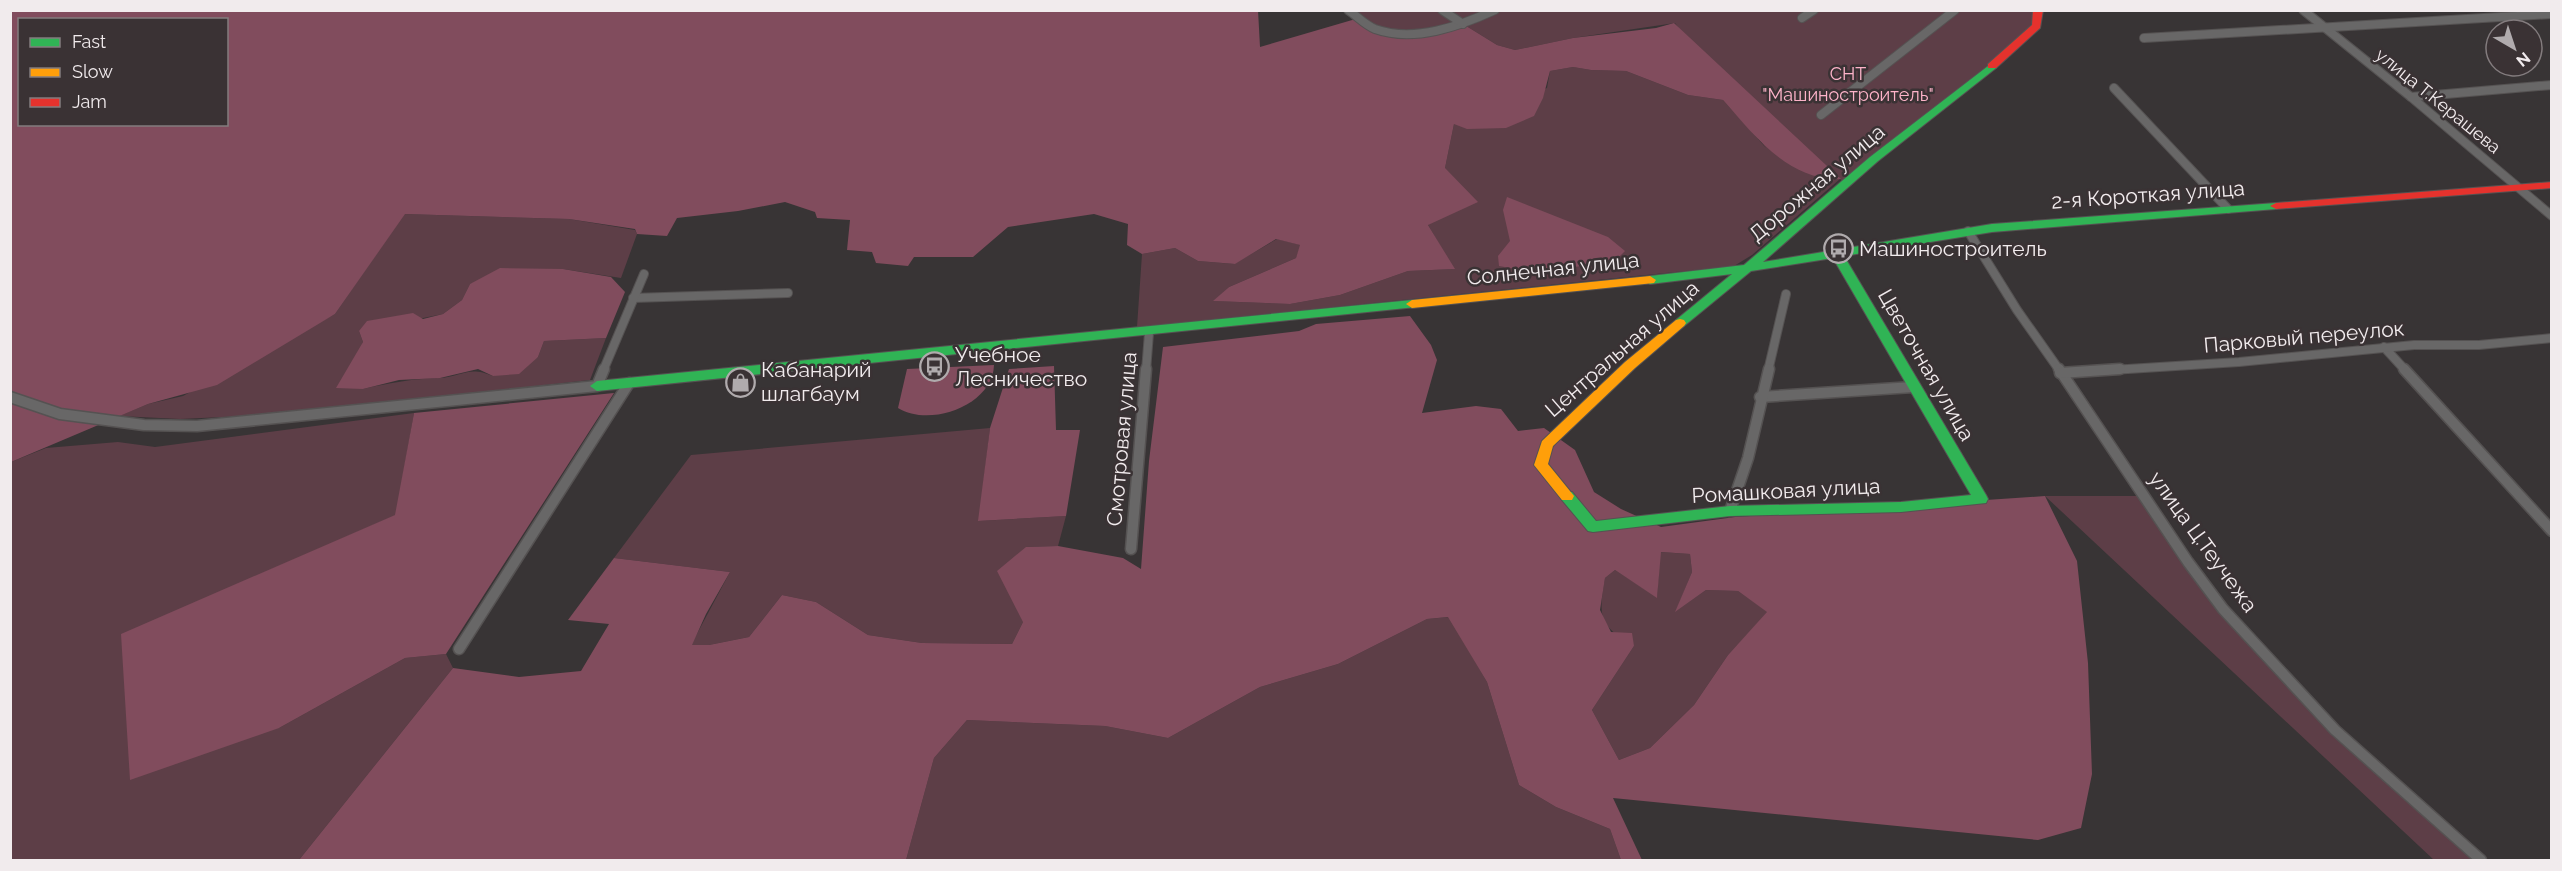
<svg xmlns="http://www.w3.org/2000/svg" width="2562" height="871" font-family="Raleway,sans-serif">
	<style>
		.green { fill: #5d3e47 }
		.forest { fill: #814c5d; fill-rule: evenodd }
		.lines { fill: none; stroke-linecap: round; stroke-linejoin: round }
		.street-far1-casing { stroke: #555252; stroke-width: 10 }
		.street-casing { stroke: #555252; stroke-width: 13 }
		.fast-casing { stroke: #555252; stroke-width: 2 }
		.slow-casing { stroke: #555252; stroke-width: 2 }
		.jam-casing { stroke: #555252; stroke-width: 2 }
		.street-far1 { stroke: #686767; stroke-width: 8 }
		.street { stroke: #686767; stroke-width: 10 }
		.fast { fill: #30b455; fill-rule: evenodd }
		.slow { fill: #ff9f0a; fill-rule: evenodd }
		.jam { fill: #e5322d; fill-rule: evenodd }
		.labels { text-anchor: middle; stroke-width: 5; stroke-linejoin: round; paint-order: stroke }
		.far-park-label { font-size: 18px; fill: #fdb3c9; stroke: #3a3234 }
		.far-street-label { font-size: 18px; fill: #f1ebed; stroke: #3a3234 }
		.street-label { font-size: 21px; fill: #f1ebed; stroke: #3a3234 }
		.poi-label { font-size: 21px; fill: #f1ebed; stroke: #3a3234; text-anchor: start }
	</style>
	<rect width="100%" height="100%" fill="#383435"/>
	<!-- green -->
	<g class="green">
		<polygon points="1348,11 2038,11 2037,26 1846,184 1840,179 1752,255 1734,266 1137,327 1142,254 1175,248 1198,261 1234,264 1277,239 1301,245 1296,258 1229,287 1214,301 1290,304 1340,295 1408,271 1454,269 1428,225 1445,168 1454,124 1547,88 1550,71 1573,67 1591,70 1626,71 1688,95 1723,100 1766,148 1675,23 1573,38 1515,50 1497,45 1463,24 1406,32 1379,30"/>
		<path d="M404,214l165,5 66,11 2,4 -16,44 -58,-9 -93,15 -8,16 -19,14 -84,17 4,11 -4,10 4,37c25,-6 49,-10 75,-11 24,-1 30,-13 55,-2l45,-19 6,-16 62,-3 -16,42 -320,35 -90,4 -61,-3 29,-12 35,-8 152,-82z"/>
		<polygon points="414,413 396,515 121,635 279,728 405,658 446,654 453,668 299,860 11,860 11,462 46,448 118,442 155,447"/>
		<polygon points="990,428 979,521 1066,516 1058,546 1026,547 1023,622 1012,644 922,643 868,635 816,602 782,595 749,637 709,645 691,645 730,572 614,558 691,455"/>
		<polygon points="2045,496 2144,496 2188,562 2335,730 2481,860 2434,860"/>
		<path d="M1660,552l30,2 2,18 -16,39 30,-21 32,1 30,21 -40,43 -34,50 -44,43 -31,12 -27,-50 42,-64c-35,-21 -36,-28 -29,-68l10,-8 42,27z"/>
		<polygon points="1449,617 1487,682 1519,785 1556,807 1610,829 1621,860 906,860 934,758 967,720 1105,726 1168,738 1260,687 1338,664 1427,619"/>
	</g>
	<!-- forest -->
	<g class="forest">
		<path d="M1258,10l2,37 99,-29 20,12 27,2 57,-8 34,21 18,5 58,-12 83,-10 18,-5 167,156c-53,2 -86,-43 -118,-79l-35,-5 -62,-24 -35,-1 -18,-3 -23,4 -7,27 -9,18 -28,12 -39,1 -13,-5 -9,44 33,34 -50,23 27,44 -47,2 -68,24 -50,9 -77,-3 16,-14 67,-29 4,-13 -24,-6 -41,25 -37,-3 -23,-13 -33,6 -15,-9 1,-21 -34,-10 -86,13 -35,30h-59l-6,9 -32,-3 -4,-11 -25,-2 3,-30 -33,-2 -2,-6 -30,-10 -47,9 -61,7 -10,18 -30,-2 -2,-5 -66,-10 -164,-5 -70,100 -118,71 -69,19 -137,58v-451zM20,20h206v104h-206z"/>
		<polygon points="1507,197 1608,237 1625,251 1614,262 1534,272 1499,266 1498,256 1510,241 1503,210"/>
		<polygon points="500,268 563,269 611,277 625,292 606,338 544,341 538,357 519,374 493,376 478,369 440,378 399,380 363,389 336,388 363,342 359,331 367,321 413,313 423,319 443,314 462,300 470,284"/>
		<path d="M1410,316l21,29 6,15 -15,53 54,-7 25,3 17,22 26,-3 31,22 19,42 27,17 40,18 74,-10 310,-21 32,65 11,102 4,111 -11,54 -43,12 -425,-42 29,62h-21l-11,-31 -54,-22 -37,-22 -32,-103 -39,-65 -21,2 -89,45 -78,23 -92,51 -63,-12 -138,-6 -33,38 -28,102h-607l154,-192 66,9 62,-6 28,-47 -41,-4 46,-62 116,14 -24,42 -14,31h17l40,-8 33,-42 34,7 52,33 54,8 90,1 11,-22 -26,-51 29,-24 32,-1 65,12 18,11 8,-108 14,-114 136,-16 17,-7zM1661,552l29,2 2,18 -17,40 31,-22 32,1 29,21 -39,43 -34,50 -44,43 -31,12 -27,-50 42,-64 -2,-13 -21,-1 -11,-22 5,-32 10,-8 42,28z"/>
		<path d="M994,365c-1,40 -64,63 -96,43l9,-39z"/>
		<polygon points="1054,366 1056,430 1080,430 1066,516 978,521 990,428 1009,369"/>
		<polygon points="614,393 446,654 405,658 279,728 130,780 121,634 395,515 414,413"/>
	</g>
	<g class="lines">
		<defs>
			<g id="street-far1">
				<path d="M1348,10c9,6 17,15 27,19 39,14 85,-3 120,-19"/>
				<polyline points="1442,10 1463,24"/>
				<polyline points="2303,10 2411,97 2552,216"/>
				<polyline points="1802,18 1814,10"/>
				<polyline points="2144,38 2552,14"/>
				<polyline points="2114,88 2228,209"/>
				<polyline points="2411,97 2552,85"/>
				<polyline points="1821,115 1955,10"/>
				<polyline points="1968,231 2017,310 2060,371"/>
				<polyline points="633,298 788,293"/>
				<polyline points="2384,347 2406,371"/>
				<polyline points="603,371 644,274"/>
				<polyline points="1146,371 1149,333"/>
				<polyline points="1768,371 1786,294"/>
				<polyline points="2096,371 2239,362 2414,345 2479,345 2552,338"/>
			</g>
			<g id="street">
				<polyline points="2059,369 2188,562 2223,609 2335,730 2481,860"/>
				<polyline points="2404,369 2552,531"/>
				<polyline points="2060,373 2120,369"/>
				<polyline points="10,397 60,414 144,425 197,426 597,386 604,369"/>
				<polyline points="1760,397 1913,387"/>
				<polyline points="1730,511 1748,458 1769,369"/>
				<polyline points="1131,549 1146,369"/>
				<polyline points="459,649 629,383"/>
			</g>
			<g id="fast">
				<polygon points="1992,63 1997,66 1996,68 1878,161 1763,262 1992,224 2276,203 2282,206 2276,209 1992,232 1844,256 1986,495 1988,499 1986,503 1901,512 1730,516 1593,532 1588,531 1562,500 1560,496 1562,492 1572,492 1596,521 1730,506 1901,502 1971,495 1833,258 1751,271 1684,326 1676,326 1674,323 1676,320 1732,274 1650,284 1644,280 1650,276 1744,265 1870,157"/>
				<polygon points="1412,300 1418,304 1416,307 597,391 590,386 597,381"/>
			</g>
			<g id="slow">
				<polygon points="1650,276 1656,280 1654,283 1412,308 1406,304 1412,300"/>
				<polygon points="1680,319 1684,320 1686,323 1684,326 1635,368 1553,446 1548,464 1574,496 1572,500 1562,500 1534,465 1542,441 1625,362 1676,320"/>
			</g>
			<g id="jam">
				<polygon points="2033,10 2043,10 2040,28 1996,68 1988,68 1988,64 2032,25"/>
				<polygon points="2552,182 2552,188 2276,209 2270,206 2276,203"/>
			</g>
		</defs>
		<!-- street-far1 casing -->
		<use href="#street-far1" class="street-far1-casing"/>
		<!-- street casing -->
		<use href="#street" class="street-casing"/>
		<!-- fast casing -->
		<use href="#fast" class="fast-casing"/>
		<!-- slow casing -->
		<use href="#slow" class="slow-casing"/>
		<!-- jam casing -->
		<use href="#jam" class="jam-casing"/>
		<!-- street-far1 -->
		<use href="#street-far1" class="street-far1"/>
		<!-- street -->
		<use href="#street" class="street"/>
		<!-- fast -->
		<use href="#fast" class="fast"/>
		<!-- slow -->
		<use href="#slow" class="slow"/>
		<!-- jam -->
		<use href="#jam" class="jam"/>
	</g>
	<!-- icons -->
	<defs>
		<symbol id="bus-ring" viewBox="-11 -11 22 22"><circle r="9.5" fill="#3a3234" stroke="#b0abad" stroke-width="1.5"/><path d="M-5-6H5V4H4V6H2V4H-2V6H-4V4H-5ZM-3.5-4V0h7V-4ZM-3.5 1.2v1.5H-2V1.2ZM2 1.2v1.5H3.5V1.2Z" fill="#b0abad"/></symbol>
		<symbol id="shop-ring" viewBox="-11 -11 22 22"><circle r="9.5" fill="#3a3234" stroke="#b0abad" stroke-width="1.5"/><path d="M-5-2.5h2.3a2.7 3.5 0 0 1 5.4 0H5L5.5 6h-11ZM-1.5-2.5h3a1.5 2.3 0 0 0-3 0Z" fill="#b0abad"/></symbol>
	</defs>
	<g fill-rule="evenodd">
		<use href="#bus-ring" x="1822" y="232" width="33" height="33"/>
		<use href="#bus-ring" x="918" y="350" width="33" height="33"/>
		<use href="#shop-ring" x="724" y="366" width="33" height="33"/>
	</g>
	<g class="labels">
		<!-- far-park labels -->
		<g class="far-park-label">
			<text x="1848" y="80">СНТ<tspan x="1848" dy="21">"Машиностроитель"</tspan></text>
		</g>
		<!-- far-street labels -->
		<g class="far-street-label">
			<text transform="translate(2438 101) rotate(39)" y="6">улица Т.Керашева</text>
		</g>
		<!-- street labels -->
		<g class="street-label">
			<text transform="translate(1817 183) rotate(-40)" y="7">Дорожная улица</text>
			<text transform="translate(2148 195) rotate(-4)" y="7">2-я Короткая улица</text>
			<text transform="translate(1553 269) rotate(-6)" y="7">Солнечная улица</text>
			<text transform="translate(2304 337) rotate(-5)" y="7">Парковый переулок</text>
			<text transform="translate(1622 349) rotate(-41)" y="7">Центральная улица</text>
			<text transform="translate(1926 365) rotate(60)" y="7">Цветочная улица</text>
			<text transform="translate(1122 439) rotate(-85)" y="7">Смотровая улица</text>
			<text transform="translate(1786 491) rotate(-3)" y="7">Ромашковая улица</text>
			<text transform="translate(2203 542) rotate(54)" y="7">улица Ц.Теучежа</text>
		</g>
		<!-- poi labels -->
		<g class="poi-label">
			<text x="1859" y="256">Машиностроитель</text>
			<text x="955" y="362">Учебное<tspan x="955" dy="24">Лесничество</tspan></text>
			<text x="761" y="377">Кабанарий<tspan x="761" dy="24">шлагбаум</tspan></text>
		</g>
	</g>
	<!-- border -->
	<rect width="2562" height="871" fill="none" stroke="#f1ebed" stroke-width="24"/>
	<!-- legend -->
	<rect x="18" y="18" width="210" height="108" fill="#3a3234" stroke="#837c7e" stroke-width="1.5"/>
	<rect x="30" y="38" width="30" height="9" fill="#30b455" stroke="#837c7e" stroke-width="1.5"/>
	<text x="72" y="48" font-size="18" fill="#f1ebed">Fast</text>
	<rect x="30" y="68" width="30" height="9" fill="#ff9f0a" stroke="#837c7e" stroke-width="1.5"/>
	<text x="72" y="78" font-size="18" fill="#f1ebed">Slow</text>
	<rect x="30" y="98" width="30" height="9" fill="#e5322d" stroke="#837c7e" stroke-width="1.5"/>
	<text x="72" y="108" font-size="18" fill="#f1ebed">Jam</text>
	<!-- north arrow -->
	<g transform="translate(2514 48) rotate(141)"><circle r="28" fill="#3a3234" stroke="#837c7e" stroke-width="1.5"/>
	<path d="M0-4.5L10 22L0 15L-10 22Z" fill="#b0abad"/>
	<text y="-9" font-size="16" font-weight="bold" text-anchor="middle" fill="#f1ebed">N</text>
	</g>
</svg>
